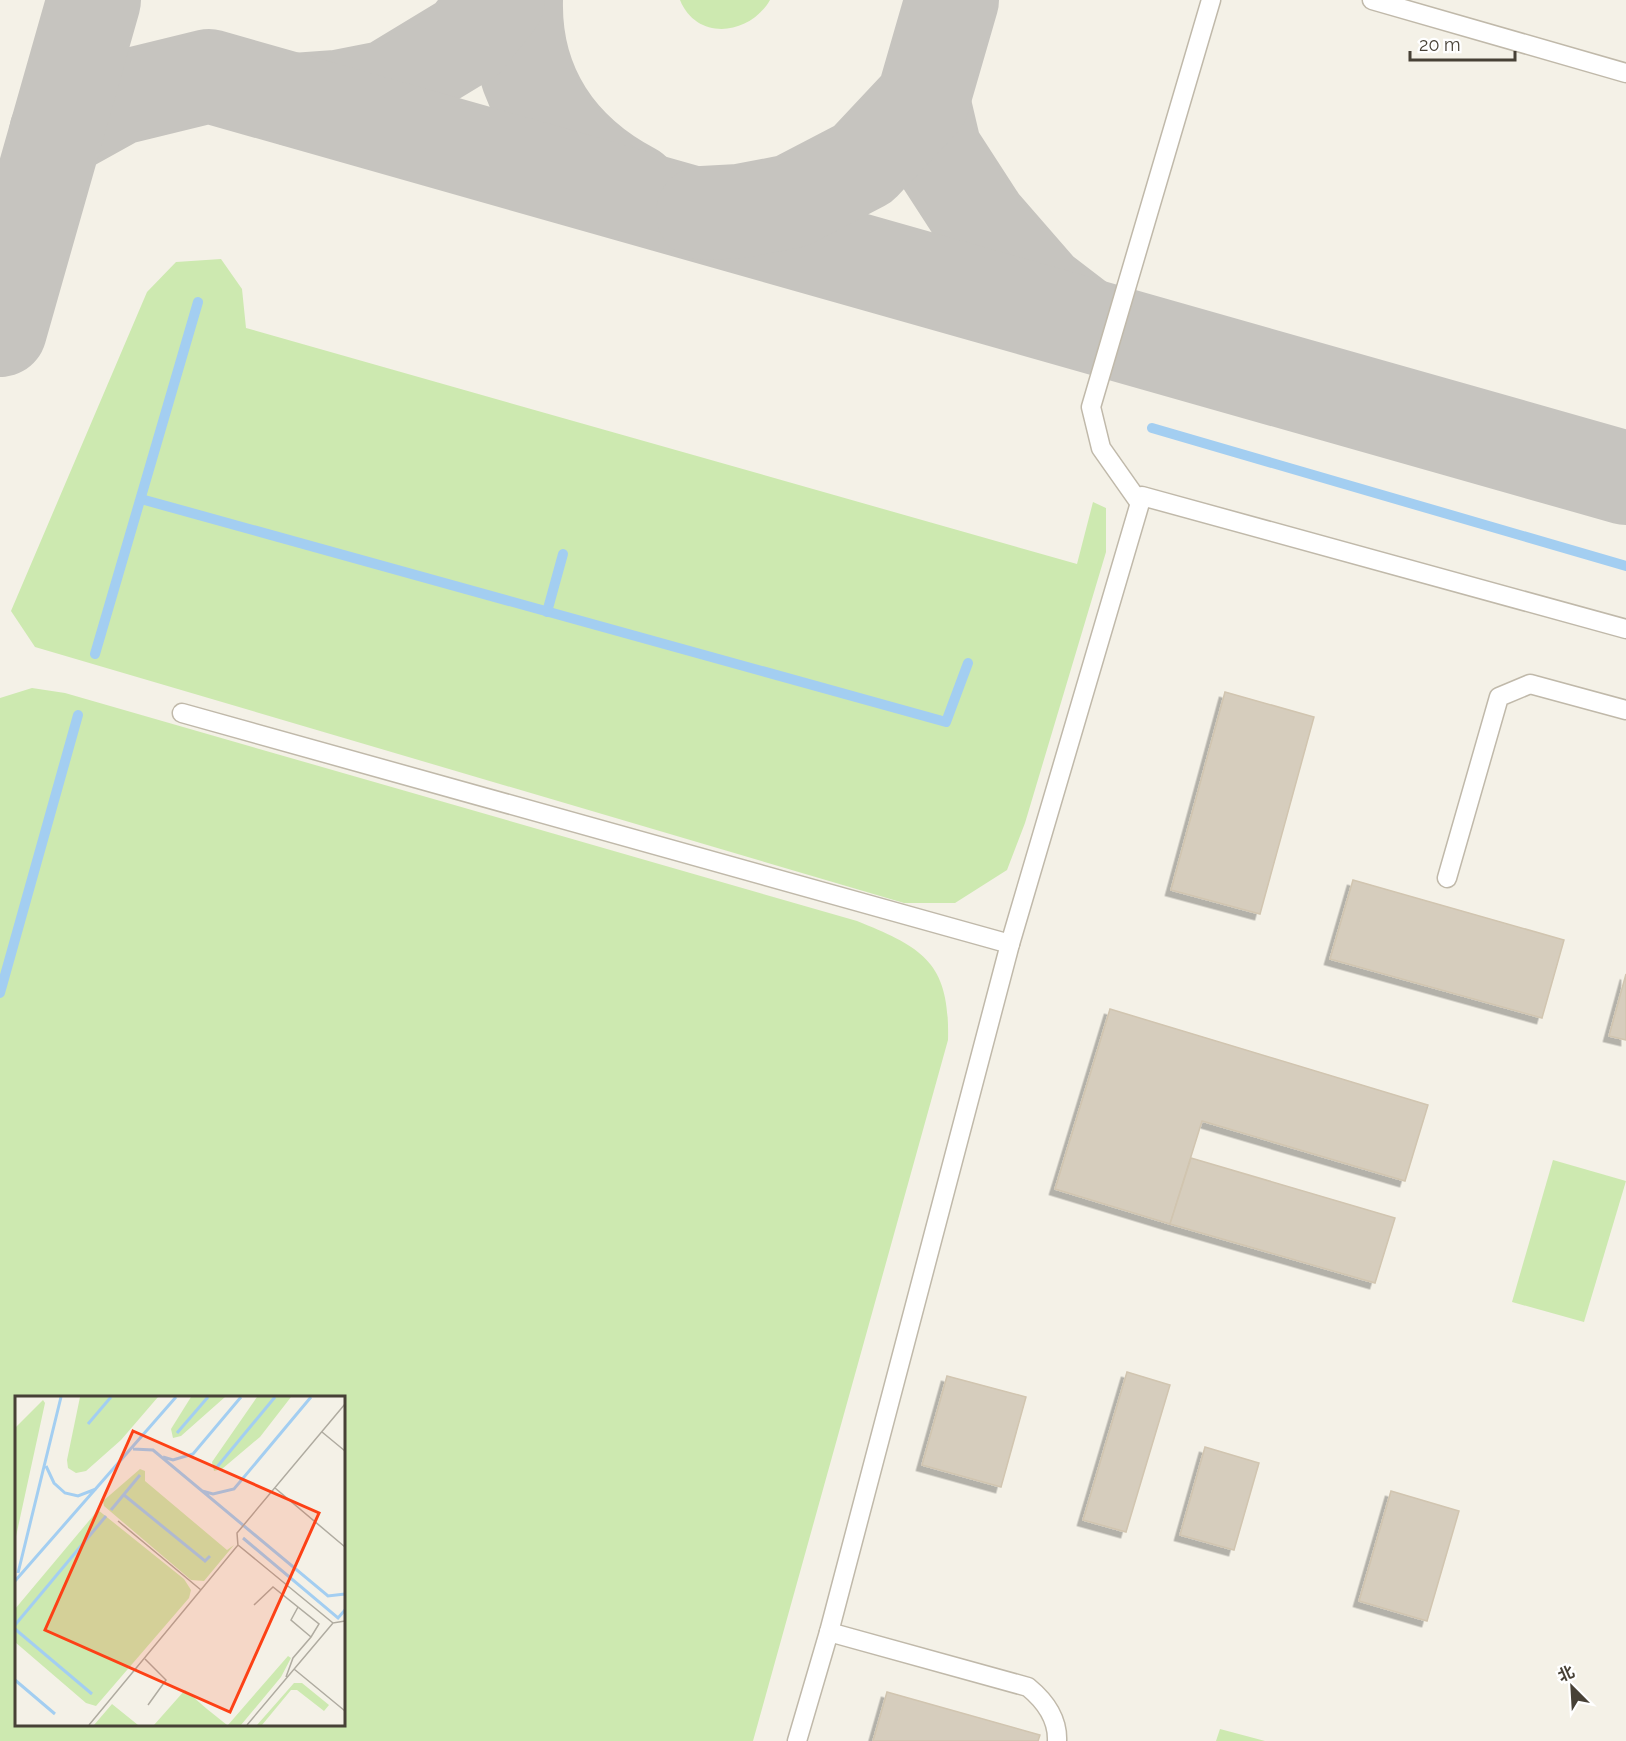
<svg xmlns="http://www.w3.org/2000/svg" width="1626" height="1741" font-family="Raleway,'Noto Sans SC',sans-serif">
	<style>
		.green { fill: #cde9b0; fill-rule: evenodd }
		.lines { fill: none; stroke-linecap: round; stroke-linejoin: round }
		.stream { stroke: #a3cef1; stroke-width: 10 }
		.taxiway { stroke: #c6c4bf; stroke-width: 94 }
		.building { fill: #d6cdbd; stroke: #d1c5b0; stroke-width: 1.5; filter: url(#shadow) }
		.lane-casing { stroke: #c0b9aa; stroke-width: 21 }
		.lane { stroke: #fff; stroke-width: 18 }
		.inset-river { fill: none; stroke: #a3cef1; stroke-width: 3 }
		.inset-road { fill: none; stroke: #afaba0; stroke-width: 1.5 }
		.view { fill: #fd4116; fill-opacity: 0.15; stroke: #fd4116; stroke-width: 3 }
		.inset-edge { fill: none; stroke: #474136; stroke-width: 3 }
	</style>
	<defs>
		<filter id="shadow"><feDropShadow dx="-5.5" dy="5.5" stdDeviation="0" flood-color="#0004"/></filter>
	</defs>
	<rect width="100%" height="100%" fill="#f4f1e7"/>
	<!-- green -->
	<g class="green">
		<path d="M680,0h90c-20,35 -73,42 -90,0z"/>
		<polygon points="221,259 242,289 246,328 1077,564 1093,502 1106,508 1106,552 1025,823 1007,870 955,903 904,903 35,647 11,611 147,292 176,262"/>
		<path d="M32,688l33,5 792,228c67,27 93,42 91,119l-195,701h-753v-1043zM16,1398h328v326h-328z"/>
		<polygon points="1553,1160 1626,1181 1584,1322 1512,1302"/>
		<polygon points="1220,1729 1265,1741 1216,1741"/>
	</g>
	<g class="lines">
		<!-- stream -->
		<g class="stream">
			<polyline points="1152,428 1626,566"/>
			<polyline points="141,499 946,722 968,663"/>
			<polyline points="547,612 563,554"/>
			<polyline points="95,654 198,302"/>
			<polyline points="0,993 78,715"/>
		</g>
		<!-- taxiway -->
		<g class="taxiway">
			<path d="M516,0c-2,86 43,151 117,190"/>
			<polyline points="295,100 337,97 388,87 467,39 498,0"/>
			<polyline points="923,100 935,151 981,222 1041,291 1079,320"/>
			<polyline points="56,133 119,98 209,76 1626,478"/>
			<polyline points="703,213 740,211 792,201 863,164 923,100 952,0"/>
			<polyline points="0,330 94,0"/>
		</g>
	</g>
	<!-- building -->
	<g class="building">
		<polygon points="1225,692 1314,717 1260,914 1171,890"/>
		<polygon points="1353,880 1564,940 1542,1018 1330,959"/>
		<polygon points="1626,974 1626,1040 1609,1036"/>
		<polygon points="1110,1009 1428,1105 1405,1181 1202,1121 1170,1224 1055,1189"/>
		<polygon points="1191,1158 1395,1218 1375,1283 1170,1224"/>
		<polygon points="1127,1372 1170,1385 1126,1532 1083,1520"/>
		<polygon points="947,1376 1026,1397 1001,1487 922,1465"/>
		<polygon points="1205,1447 1259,1463 1234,1550 1180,1535"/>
		<polygon points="1391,1491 1459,1511 1427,1621 1359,1601"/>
		<polygon points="887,1692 1040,1735 1038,1741 873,1741"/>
	</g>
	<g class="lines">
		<defs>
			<g id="lane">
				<polyline points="1372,0 1626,73"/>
				<polyline points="1139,502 1101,448 1091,407 1211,0"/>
				<polyline points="182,713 1010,944"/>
				<polyline points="1447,878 1499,697 1530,684 1626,710"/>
				<path d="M829,1632l199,55c17,14 30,31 29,54"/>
				<polyline points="797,1741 829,1632 1010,944 1142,496 1626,629"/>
			</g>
		</defs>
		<!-- lane casing -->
		<use href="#lane" class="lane-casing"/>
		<!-- lane -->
		<use href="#lane" class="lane"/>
	</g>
	<!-- overview -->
	<g transform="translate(15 1396)">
		<rect width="330" height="330" fill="#f4f1e7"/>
		<path d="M65,1h78l-37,43 -35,31 -10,2 -8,-5 -1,-8zM176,1h34l-44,39 -8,2 -2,-9zM242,1h34l-31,40 -38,32 -8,2 -2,-9zM28,4l2,3 -30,138v-113zM125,73l5,2v10l82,69 7,-5 -30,36 -13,-1 -87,-74 -1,-5zM83,114l86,69 7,11 -2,8 -93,108 -10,-3 -71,-61v-33zM273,260l3,2 -10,19 -40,48h-13zM279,287h8l27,22 -5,6 -27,-21h-6l-29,35h-5zM170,294l22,19 20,16h-73zM97,308l26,21h-44z" fill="#cde9b0"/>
		<path class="inset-river" d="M73,28l23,-27M162,37l31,-36M118,53l20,1 175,146 17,-2M148,61l10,3 20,-6 48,-57M31,70l8,17 11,10 13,3 18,-7M202,71l58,-70M187,95l11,3 21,-5 77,-92M109,99l81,66 5,-5M96,114l29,-35M228,142l95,80 7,-8M3,177l43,-176M0,185l161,-184M0,229l91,-109M0,233l77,65M0,284l40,34"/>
		<path class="inset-road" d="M307,36l23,19M260,92l70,59M103,125l83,69M223,150l-1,-13 108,-129M239,209l19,-18 46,37 -8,13M130,263l21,21 -18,25M279,273l51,42M271,281l7,-19 18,-21 -20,-17 7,-13M74,329l149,-180 95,78 12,-2M232,329l86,-102"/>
		<path class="view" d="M118,35l186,82 -89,199 -185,-82z"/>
		<rect width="330" height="330" class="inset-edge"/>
	</g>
	<!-- north arrow -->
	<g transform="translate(1572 1687) rotate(336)" stroke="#ffffff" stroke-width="4.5" paint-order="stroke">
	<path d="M0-4.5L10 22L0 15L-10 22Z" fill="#474136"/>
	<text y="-9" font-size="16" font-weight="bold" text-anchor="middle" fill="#474136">北</text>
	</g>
	<!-- scale -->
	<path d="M1410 51v9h105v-9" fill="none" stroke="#474136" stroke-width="3"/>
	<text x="1419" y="51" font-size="18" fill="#474136" stroke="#ffffff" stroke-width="4.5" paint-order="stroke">20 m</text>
</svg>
